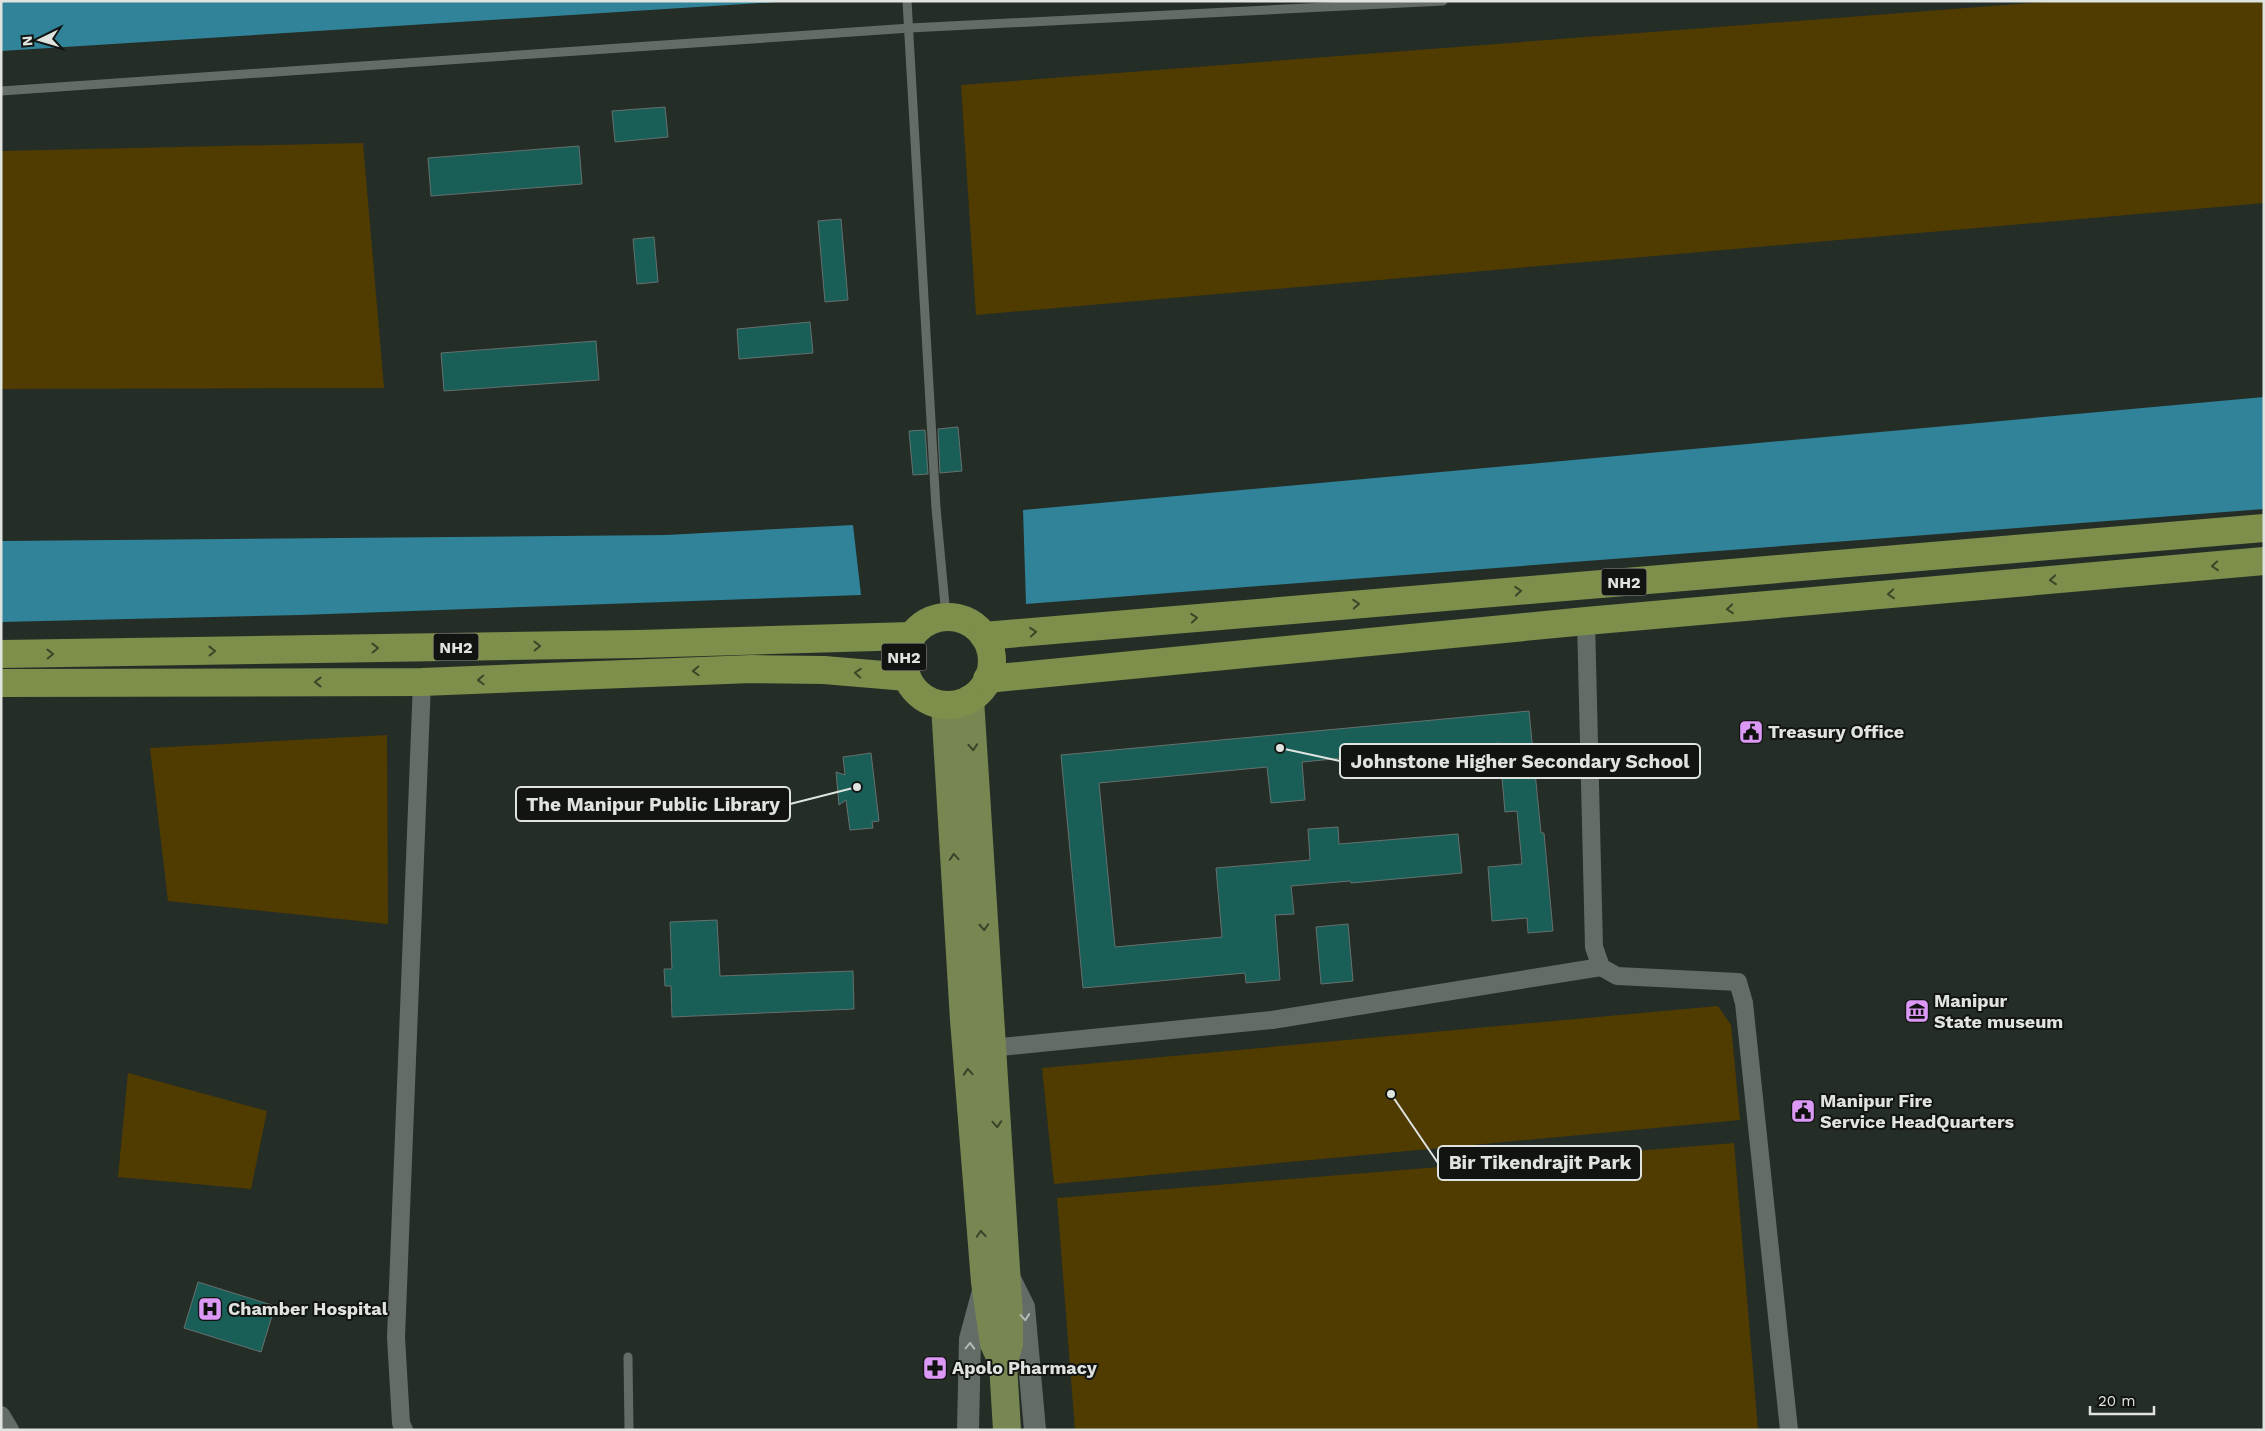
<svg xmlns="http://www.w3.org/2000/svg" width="2265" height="1431" font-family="'Work Sans',sans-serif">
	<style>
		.green { fill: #503c00 }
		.water { fill: #308398 }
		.building { fill: #195e57; stroke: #65716f }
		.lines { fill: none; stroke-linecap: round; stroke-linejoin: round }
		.service { stroke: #646c66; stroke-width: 9 }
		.minor { stroke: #646c66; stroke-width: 18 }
		.tertiary { stroke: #646c66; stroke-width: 22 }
		.primary { stroke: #788652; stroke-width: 28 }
		.trunk { stroke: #7e8e4b; stroke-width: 28 }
		.oneway { stroke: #3d4528 }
		.oneway2 { stroke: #3a422b }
		.oneway3 { stroke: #b4bab5 }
		.labels { text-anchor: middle; stroke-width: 4; stroke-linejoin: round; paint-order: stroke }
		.shield { fill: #111411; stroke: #a1a6a2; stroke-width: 1 }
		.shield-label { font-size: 16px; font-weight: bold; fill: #dfe4e0 }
		.poi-label { font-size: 18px; font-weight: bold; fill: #dfe4e0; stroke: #111411; text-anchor: start }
		.leader { fill: none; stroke: #dfe4e0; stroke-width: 2 }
		.callout-dot { fill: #dfe4e0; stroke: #111411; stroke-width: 2 }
		.callout { fill: #111411; stroke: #dfe4e0; stroke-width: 2 }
		.callout-label { font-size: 19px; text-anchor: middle; font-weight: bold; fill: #dfe4e0 }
	</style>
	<rect width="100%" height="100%" fill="#252d27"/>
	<!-- green -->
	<g class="green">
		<polygon points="2057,1 2264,1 2264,203 976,315 961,85"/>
		<polygon points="363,143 384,388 1,389 1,151"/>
		<polygon points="387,735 388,924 168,901 150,748"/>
		<polygon points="1718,1006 1731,1025 1740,1120 1054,1184 1042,1068"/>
		<polygon points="128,1073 267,1111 251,1189 118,1177"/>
		<polygon points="1734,1143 1758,1430 1075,1430 1057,1198"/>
	</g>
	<!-- water -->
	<g class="water">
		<polygon points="1,1 793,1 1,51"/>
		<polygon points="2264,397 2264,509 1026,604 1023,510"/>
		<polygon points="853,525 861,595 301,615 1,622 1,541 666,535"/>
	</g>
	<!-- building -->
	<g class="building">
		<polygon points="665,107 668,137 615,142 612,111"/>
		<polygon points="579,146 582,184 431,196 428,158"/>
		<polygon points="841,219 848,300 825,302 818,221"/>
		<polygon points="654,237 658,282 637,284 633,239"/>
		<polygon points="810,322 813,353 739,359 737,329"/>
		<polygon points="596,341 599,380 444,391 441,353"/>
		<polygon points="958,427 962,471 940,473 938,429"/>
		<polygon points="925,430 928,474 913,475 909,431"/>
		<polygon points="1529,711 1541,833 1544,833 1553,931 1528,933 1527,918 1492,921 1488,867 1522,864 1517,811 1505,812 1499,743 1302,762 1305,800 1271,803 1267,767 1099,783 1115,947 1222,937 1216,868 1310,860 1308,829 1338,827 1339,844 1458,834 1462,873 1351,883 1350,881 1291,886 1294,914 1275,915 1280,980 1246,983 1245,973 1083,988 1061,755"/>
		<polygon points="871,753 879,821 872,822 873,828 850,830 846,800 839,805 836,772 845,775 843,757"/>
		<polygon points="717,920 720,976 853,971 854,1009 672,1017 671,986 665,986 664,969 672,969 670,922"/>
		<polygon points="1348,924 1353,981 1321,984 1316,927"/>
		<polygon points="198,1282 275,1306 261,1352 184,1328"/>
	</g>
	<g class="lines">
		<!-- service -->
		<g class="service">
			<polyline points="907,1 936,508 946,616"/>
			<polyline points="1,91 910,28 1443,1"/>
			<polyline points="628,1357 629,1430"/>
		</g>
		<!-- minor -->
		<g class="minor">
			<polyline points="1586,621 1594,947 1601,967 1617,976 1738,982 1744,1003 1789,1430"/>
			<polyline points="991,1048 1272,1020 1601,967"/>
			<polyline points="1,1415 10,1430"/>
			<polyline points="404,1430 401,1423 396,1337 422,682"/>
		</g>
		<!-- tertiary -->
		<g class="tertiary">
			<polyline points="1008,1275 1024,1307 1035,1430"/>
			<polyline points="968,1430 970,1339 984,1287"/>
		</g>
		<!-- primary -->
		<g class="primary">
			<polyline points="970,699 1009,1316 1009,1344 1003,1364 1007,1430"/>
			<polyline points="945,705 964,1020 985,1282 994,1344 1000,1357"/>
		</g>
		<!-- trunk -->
		<g class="trunk">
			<circle cx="948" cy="661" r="44"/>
			<polyline points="984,636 2264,528"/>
			<polyline points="1,654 638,644 911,636"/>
			<polyline points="987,679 1586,621 2264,561"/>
			<polyline points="1,683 422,682 752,669 824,670 907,677"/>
		</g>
	</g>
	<!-- one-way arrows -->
	<defs><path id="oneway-chevron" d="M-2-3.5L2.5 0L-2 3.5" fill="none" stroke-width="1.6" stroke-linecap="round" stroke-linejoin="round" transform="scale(1.25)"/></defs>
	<g class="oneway">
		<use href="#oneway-chevron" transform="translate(2215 566) rotate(175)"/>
		<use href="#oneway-chevron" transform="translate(2053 580) rotate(175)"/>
		<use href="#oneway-chevron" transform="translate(1518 591) rotate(-5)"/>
		<use href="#oneway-chevron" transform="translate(1891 594) rotate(175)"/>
		<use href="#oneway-chevron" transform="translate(1356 604) rotate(-5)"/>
		<use href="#oneway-chevron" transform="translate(1730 609) rotate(175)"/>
		<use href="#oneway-chevron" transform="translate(1194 618) rotate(-5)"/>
		<use href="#oneway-chevron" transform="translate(1033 632) rotate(-5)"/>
		<use href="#oneway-chevron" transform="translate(537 646) rotate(-1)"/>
		<use href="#oneway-chevron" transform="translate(375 648) rotate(-1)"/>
		<use href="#oneway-chevron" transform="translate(212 651) rotate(-1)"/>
		<use href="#oneway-chevron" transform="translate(50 654) rotate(-1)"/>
		<use href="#oneway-chevron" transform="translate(696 671) rotate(178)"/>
		<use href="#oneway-chevron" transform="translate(858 673) rotate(-176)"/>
		<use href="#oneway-chevron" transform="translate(481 680) rotate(178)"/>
		<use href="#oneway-chevron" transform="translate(318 682) rotate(180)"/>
	</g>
	<g class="oneway2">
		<use href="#oneway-chevron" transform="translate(973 747) rotate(86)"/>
		<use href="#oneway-chevron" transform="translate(954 857) rotate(-94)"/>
		<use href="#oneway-chevron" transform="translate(984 927) rotate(87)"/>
		<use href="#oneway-chevron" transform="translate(968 1072) rotate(-94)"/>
		<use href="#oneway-chevron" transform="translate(997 1124) rotate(86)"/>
		<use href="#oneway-chevron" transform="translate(981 1234) rotate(-94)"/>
	</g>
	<g class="oneway3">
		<use href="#oneway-chevron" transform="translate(1025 1317) rotate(85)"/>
		<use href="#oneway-chevron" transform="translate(970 1346) rotate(-88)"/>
	</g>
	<!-- icons -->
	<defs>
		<symbol id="civic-square" viewBox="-11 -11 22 22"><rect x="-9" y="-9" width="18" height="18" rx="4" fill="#db99f5" stroke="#111411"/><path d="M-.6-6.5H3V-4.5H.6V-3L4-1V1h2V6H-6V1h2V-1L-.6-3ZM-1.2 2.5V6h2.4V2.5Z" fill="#111"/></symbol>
		<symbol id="museum-square" viewBox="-11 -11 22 22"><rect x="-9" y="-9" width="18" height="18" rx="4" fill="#db99f5" stroke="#111411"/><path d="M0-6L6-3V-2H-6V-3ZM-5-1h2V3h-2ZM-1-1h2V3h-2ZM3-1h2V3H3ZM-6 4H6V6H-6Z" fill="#111"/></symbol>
		<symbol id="hospital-square" viewBox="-11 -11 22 22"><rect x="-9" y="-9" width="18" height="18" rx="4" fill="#db99f5" stroke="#111411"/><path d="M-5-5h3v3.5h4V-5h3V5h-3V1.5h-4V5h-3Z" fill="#111"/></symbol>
		<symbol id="pharmacy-square" viewBox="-11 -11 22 22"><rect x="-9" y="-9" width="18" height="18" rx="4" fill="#db99f5" stroke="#111411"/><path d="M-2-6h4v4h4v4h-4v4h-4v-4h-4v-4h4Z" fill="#111"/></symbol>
	</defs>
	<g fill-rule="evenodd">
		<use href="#civic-square" x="1737" y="718" width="28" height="28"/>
		<use href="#museum-square" x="1903" y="997" width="28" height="28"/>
		<use href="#civic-square" x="1789" y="1097" width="28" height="28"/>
		<use href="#hospital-square" x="196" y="1295" width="28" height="28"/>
		<use href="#pharmacy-square" x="921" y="1354" width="28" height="28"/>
	</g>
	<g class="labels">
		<!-- shield labels -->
		<g class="shield">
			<rect x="1601.5" y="568.5" width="45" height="27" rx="4"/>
			<rect x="433.5" y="633.5" width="45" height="27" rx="4"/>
			<rect x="881.5" y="643.5" width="45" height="27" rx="4"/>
		</g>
		<g class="shield-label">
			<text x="1624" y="588">NH2</text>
			<text x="456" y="653">NH2</text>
			<text x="904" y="663">NH2</text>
		</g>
		<!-- poi labels -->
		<g class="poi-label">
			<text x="1768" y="738">Treasury Office</text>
			<text x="1934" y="1007">Manipur<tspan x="1934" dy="21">State museum</tspan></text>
			<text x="1820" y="1107">Manipur Fire<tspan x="1820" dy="21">Service HeadQuarters</tspan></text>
			<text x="228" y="1315">Chamber Hospital</text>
			<text x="952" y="1374">Apolo Pharmacy</text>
		</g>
	</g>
	<!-- callouts -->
	<path class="leader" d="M1280 748L1340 761M857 787L790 804M1391 1094L1438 1163"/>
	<g class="callout-dot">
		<circle cx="1280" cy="748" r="5"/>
		<circle cx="857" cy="787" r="5"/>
		<circle cx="1391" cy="1094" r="5"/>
	</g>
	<g class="callout">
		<rect x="1340" y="744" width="360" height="34" rx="5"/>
		<rect x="516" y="787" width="274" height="34" rx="5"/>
		<rect x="1438" y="1146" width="203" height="34" rx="5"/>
	</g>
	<g class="callout-label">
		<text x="1520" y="768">Johnstone Higher Secondary School</text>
		<text x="653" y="811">The Manipur Public Library</text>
		<text x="1540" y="1169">Bir Tikendrajit Park</text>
	</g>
	<!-- border -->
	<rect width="2265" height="1431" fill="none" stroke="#dfe4e0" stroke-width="5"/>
	<!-- north arrow -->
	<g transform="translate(40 40) rotate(265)" stroke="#111411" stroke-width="4" paint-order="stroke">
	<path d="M0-4L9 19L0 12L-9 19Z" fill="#dfe4e0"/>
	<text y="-8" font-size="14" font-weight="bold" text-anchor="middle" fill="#dfe4e0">N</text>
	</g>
	<!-- scale -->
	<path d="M2090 1406v8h64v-8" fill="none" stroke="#dfe4e0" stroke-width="2.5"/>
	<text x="2098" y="1406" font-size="15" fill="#dfe4e0" stroke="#111411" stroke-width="4" paint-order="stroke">20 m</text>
</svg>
